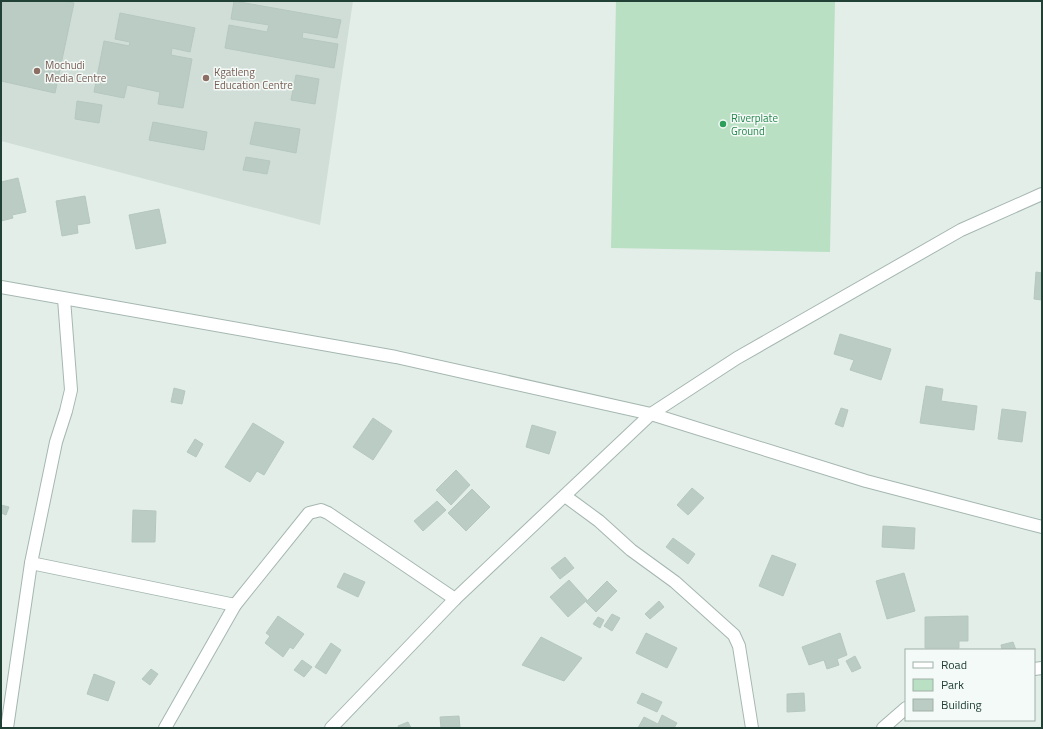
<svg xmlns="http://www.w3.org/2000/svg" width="1043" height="729" font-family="'Titillium Web',sans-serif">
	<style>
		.built { fill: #d1ded8 }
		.green { fill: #bae0c3 }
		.building { fill: #bbccc4; stroke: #b5c8bf }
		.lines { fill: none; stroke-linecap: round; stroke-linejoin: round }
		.minor-casing { stroke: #a5b7b0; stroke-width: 14 }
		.minor { stroke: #fff; stroke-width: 12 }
		.education-dot { fill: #8d6e63; stroke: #f4faf7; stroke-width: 1.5 }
		.leisure-dot { fill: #2e9e5b; stroke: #f4faf7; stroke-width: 1.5 }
		.labels { text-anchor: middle; stroke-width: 3; stroke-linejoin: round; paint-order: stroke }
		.education-label { font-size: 11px; fill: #785e54; stroke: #f4faf7; text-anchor: start }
		.leisure-label { font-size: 11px; fill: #27864d; stroke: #f4faf7; text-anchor: start }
	</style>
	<rect width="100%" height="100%" fill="#e3eee9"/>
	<!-- built -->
	<polygon class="built" points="1,1 353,1 320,225 1,141"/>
	<!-- green -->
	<polygon class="green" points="616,1 835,1 830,252 611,248"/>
	<!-- building -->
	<g class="building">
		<polygon points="3,1 65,1 74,3 55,93 1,81 1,9"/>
		<polygon points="234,1 341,20 337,38 303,32 302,38 338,44 334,68 225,48 229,25 267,32 269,25 231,19"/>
		<polygon points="120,13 195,28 190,52 172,48 171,55 192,59 183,108 158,104 160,92 127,85 124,98 94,92 104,41 129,46 130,42 115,39"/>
		<polygon points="296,75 319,79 315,104 291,100"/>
		<polygon points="77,101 102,105 99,123 75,119"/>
		<polygon points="153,122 207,132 204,150 149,140"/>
		<polygon points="255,122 300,129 296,153 250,144"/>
		<polygon points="246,157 270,161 267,174 243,170"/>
		<polygon points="18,178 26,212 12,215 13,218 1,221 1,182"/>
		<polygon points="85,196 90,223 77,225 78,233 62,236 56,201"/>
		<polygon points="159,209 166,243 136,249 129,215"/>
		<polygon points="1036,272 1042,273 1042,300 1034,299"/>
		<polygon points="840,334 891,349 881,380 850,370 854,360 834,354"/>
		<polygon points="926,386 943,389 941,401 977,406 974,430 920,423"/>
		<polygon points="174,388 185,391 182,404 171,402"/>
		<polygon points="841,408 848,410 843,427 835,424"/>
		<polygon points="1002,409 1026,412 1022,442 998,439"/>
		<polygon points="373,418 392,431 373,460 353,447"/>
		<polygon points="253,423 284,442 264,475 257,471 250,482 225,467"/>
		<polygon points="532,425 556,432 549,454 526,447"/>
		<polygon points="195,439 203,444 196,457 187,452"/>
		<polygon points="456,470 470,485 451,505 436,490"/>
		<polygon points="692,488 704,498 688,515 677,505"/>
		<polygon points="472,489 490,507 466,531 448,513"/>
		<polygon points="437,501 446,510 423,531 414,521"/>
		<polygon points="1,505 9,507 6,515 1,513"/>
		<polygon points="133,510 156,511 155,542 132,542"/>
		<polygon points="883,526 915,528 914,549 882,547"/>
		<polygon points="673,538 695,554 688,564 666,547"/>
		<polygon points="772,555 796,564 783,596 759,586"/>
		<polygon points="565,557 574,568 560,579 551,568"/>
		<polygon points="344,573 365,582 358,597 337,587"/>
		<polygon points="904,573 915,611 887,619 876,581"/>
		<polygon points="569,580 587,600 568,617 550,597"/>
		<polygon points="607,581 617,591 596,612 586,602"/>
		<polygon points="659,601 664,607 650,619 645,614"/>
		<polygon points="612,614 620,618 612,631 604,626"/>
		<polygon points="278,616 304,634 293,649 290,647 283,657 265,643 270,636 266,633"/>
		<polygon points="968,616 968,641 959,641 959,648 925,648 925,617"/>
		<polygon points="598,617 604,620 600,628 593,624"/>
		<polygon points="646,633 677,648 667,668 636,653"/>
		<polygon points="840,633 847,655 837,659 839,665 827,669 824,660 809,665 802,647"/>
		<polygon points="541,637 582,658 564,681 522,665"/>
		<polygon points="1013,642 1016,650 1002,650 1001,645"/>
		<polygon points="331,643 341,650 326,674 315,667"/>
		<polygon points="855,656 861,668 852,672 846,661"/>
		<polygon points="302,660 312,667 304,677 294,670"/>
		<polygon points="151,669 158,674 150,685 142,679"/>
		<polygon points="94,674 115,682 108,701 87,694"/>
		<polygon points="642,693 662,702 657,712 637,703"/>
		<polygon points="804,693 805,711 787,712 787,694"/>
		<polygon points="662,715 677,723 674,728 638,728 644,717 658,724"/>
		<polygon points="459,716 460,728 441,728 440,717"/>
		<polygon points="408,722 411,728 399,728 398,726"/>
	</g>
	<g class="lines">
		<defs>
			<g id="minor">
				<polyline points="1,287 396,357 651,414 866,481 1042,527"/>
				<polyline points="565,496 599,521 631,550 675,582 734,635 739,646 752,728"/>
				<polyline points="31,563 235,605"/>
				<polyline points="1034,669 1042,668"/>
				<polyline points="7,728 31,563 56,442 66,411 71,390 64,299"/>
				<polyline points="165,728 235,605 309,513 321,510 328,513 455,599"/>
				<polyline points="331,728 455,599 651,414 737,358 961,230 1042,194"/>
				<polyline points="883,728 906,708"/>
			</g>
		</defs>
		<!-- minor casing -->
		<use href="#minor" class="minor-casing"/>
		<!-- minor -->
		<use href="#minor" class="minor"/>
	</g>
	<!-- markers -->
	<g class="education-dot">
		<circle cx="37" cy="71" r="4"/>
		<circle cx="206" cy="78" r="4"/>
	</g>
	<circle class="leisure-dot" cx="723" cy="124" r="4"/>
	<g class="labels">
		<!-- education labels -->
		<g class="education-label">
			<text x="45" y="69">Mochudi<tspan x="45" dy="13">Media Centre</tspan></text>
			<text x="214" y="76">Kgatleng<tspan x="214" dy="13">Education Centre</tspan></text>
		</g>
		<!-- leisure labels -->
		<g class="leisure-label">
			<text x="731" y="122">Riverplate<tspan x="731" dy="13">Ground</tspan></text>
		</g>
	</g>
	<!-- border -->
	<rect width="1043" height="729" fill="none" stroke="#214137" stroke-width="4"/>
	<!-- legend -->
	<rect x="905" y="649" width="130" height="72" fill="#f4faf7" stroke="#a0b0aa"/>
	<rect x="913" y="662" width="20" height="6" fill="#ffffff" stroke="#a0b0aa"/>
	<text x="941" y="669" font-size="12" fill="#214137">Road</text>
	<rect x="913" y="679" width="20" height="12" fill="#bae0c3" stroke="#a0b0aa"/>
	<text x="941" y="689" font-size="12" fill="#214137">Park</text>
	<rect x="913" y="699" width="20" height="12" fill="#bbccc4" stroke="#a0b0aa"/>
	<text x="941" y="709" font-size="12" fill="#214137">Building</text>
</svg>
